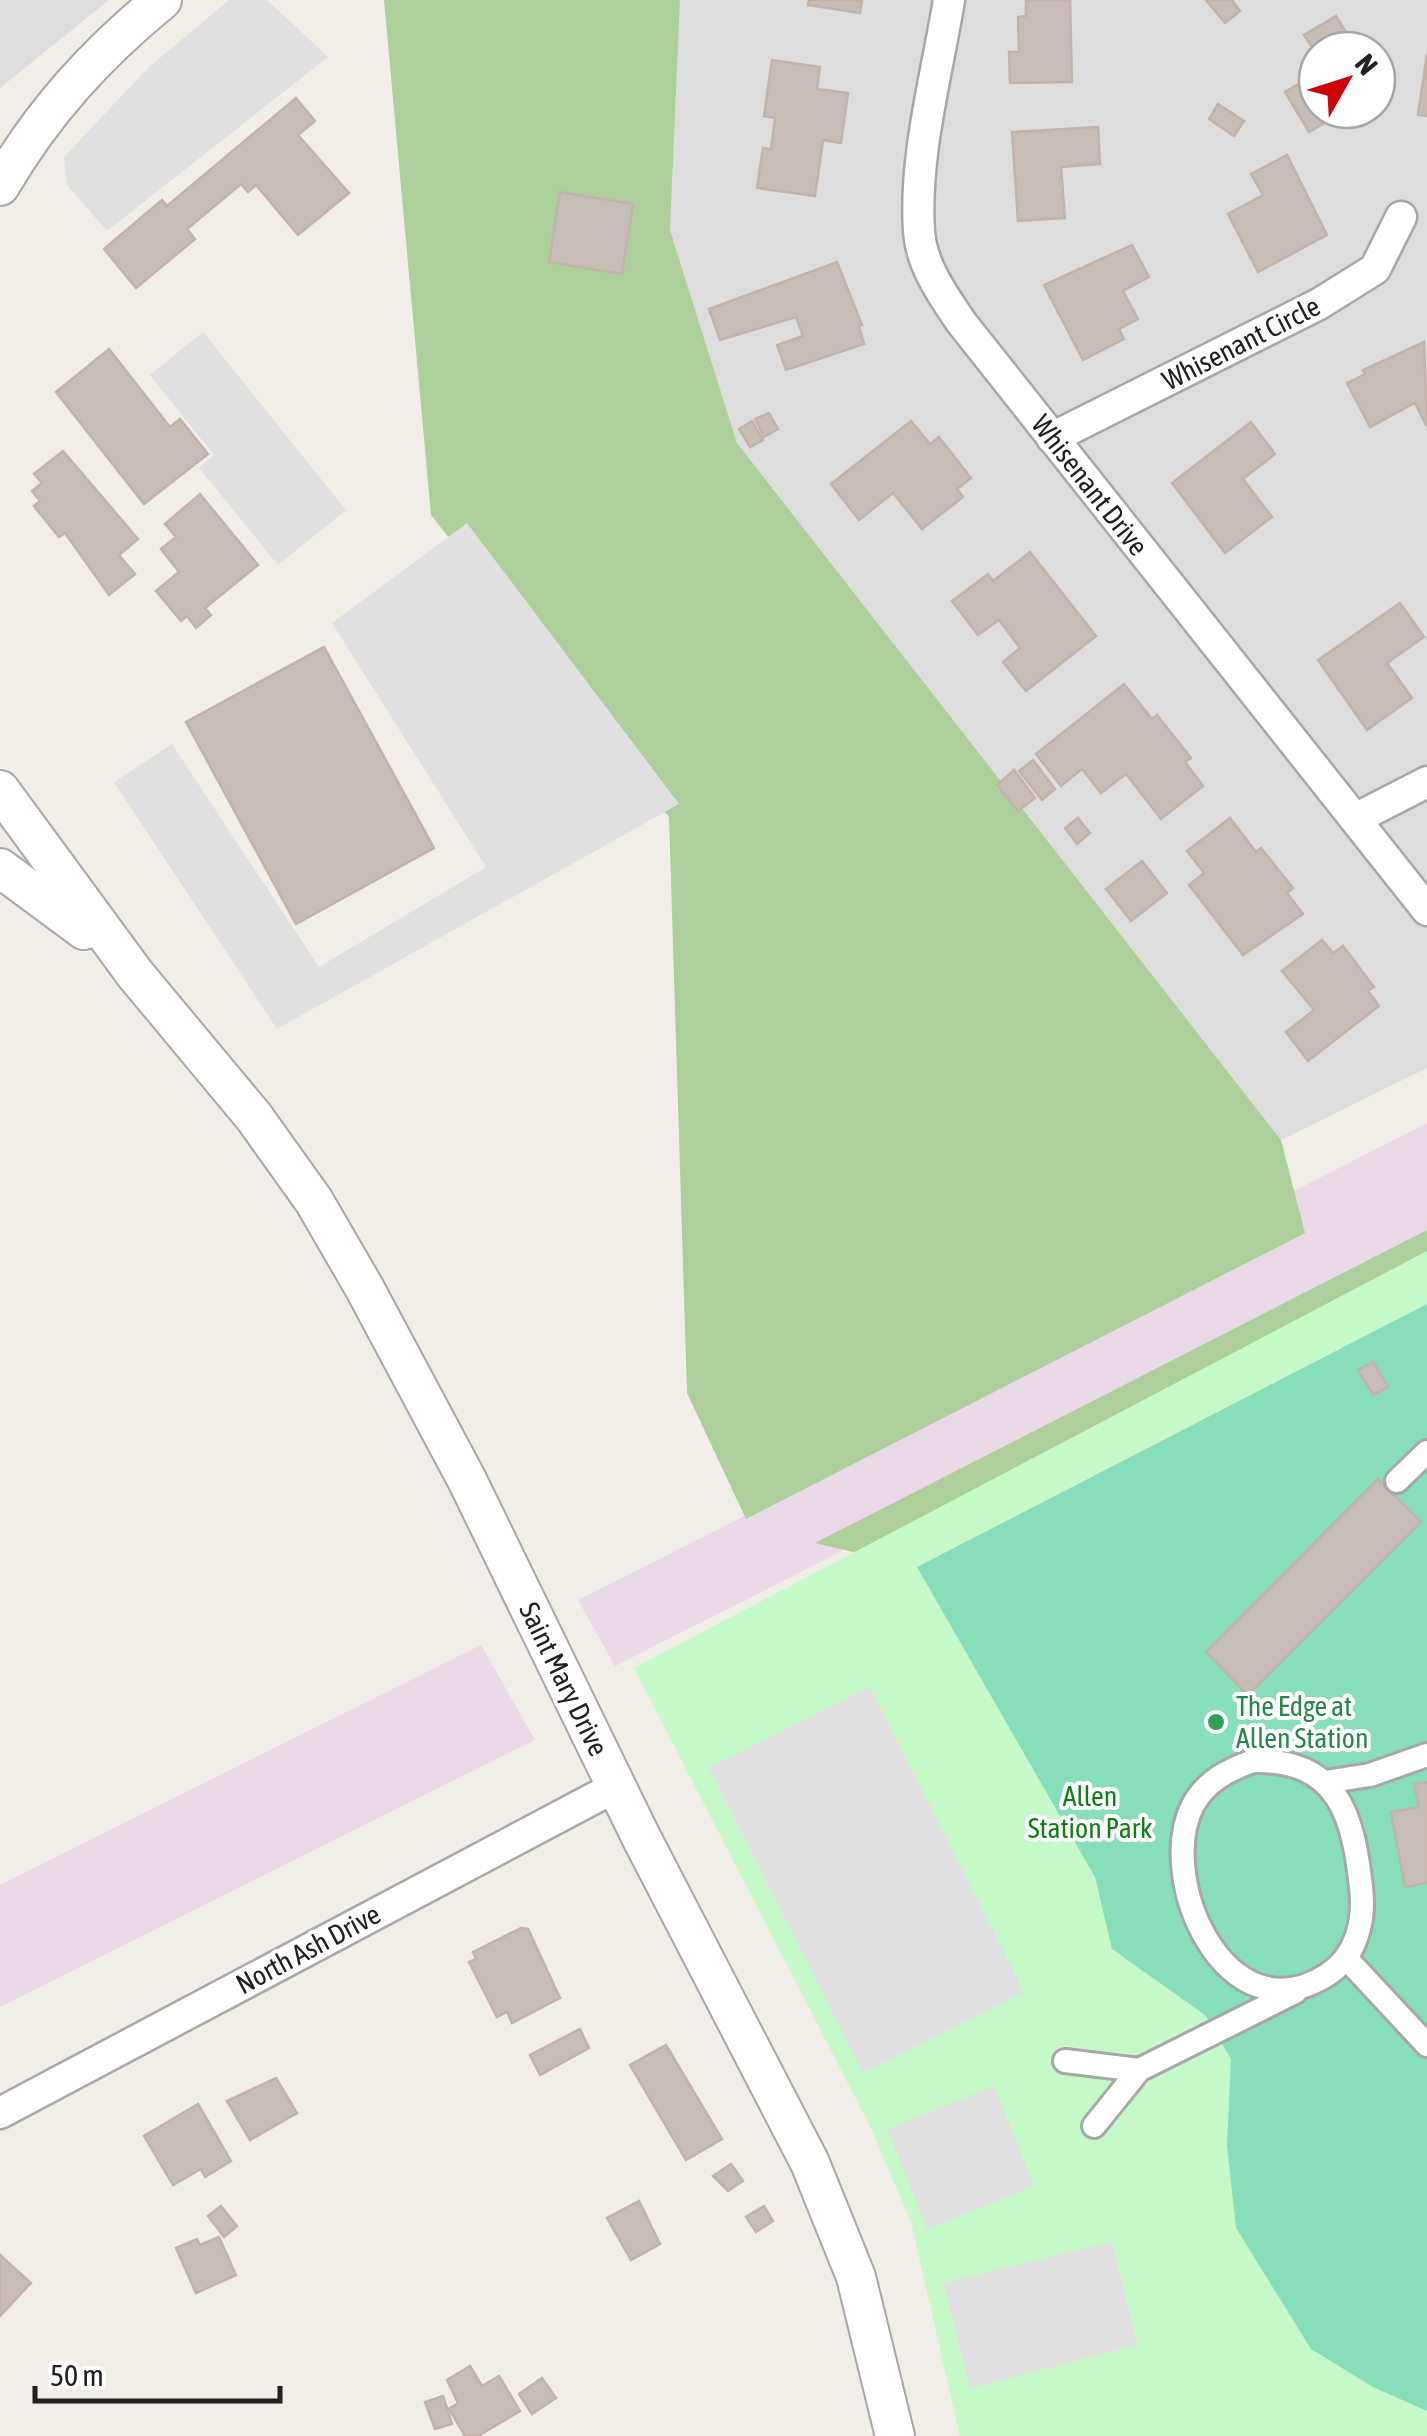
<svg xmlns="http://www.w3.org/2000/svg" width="1427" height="2436" font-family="'Asap Condensed',sans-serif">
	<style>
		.residential { fill: #dedddd; fill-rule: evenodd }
		.industrial { fill: #ead9e7 }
		.forest { fill: #adcf9c }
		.park { fill: #c5f9c8 }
		.pitch { fill: #86deba }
		.parking { fill: #e0e0e0 }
		.building { fill: #c5bdb6; stroke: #c2b3a9; stroke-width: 2.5 }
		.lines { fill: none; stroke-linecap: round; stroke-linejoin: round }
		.pedestrian-casing { stroke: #a7a7a7; stroke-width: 28 }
		.minor-casing { stroke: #a7a7a7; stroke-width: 35 }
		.tertiary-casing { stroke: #a7a7a7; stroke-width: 42 }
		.pedestrian { stroke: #fff; stroke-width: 22 }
		.minor { stroke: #fff; stroke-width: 30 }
		.tertiary { stroke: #fff; stroke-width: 38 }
		.leisure-dot { fill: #2e9e5b; stroke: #fff; stroke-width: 4 }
		.labels { text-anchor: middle; stroke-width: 8; stroke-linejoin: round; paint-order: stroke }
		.street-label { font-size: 28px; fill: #202020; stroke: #fff }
		.leisure-label { font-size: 28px; fill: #27864d; stroke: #fff; text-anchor: start }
		.park-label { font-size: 28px; fill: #0d7f13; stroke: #fff }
	</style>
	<rect width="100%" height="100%" fill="#f1ede7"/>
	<!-- residential -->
	<g class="residential">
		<polygon points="0,0 109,0 0,88"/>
		<path d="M680,0h747v1068l-146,72 -544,-697 -67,-213zM1317,50h60v60h-60z"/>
	</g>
	<!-- industrial -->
	<g class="industrial">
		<polygon points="1427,1123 1427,1254 615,1666 578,1600 1304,1233 1292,1192"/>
		<polygon points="481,1645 535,1740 0,2007 0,1885"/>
	</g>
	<!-- forest -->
	<g class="forest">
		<polygon points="384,0 680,0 670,230 737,443 1281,1140 1305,1233 746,1519 687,1393 669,817 431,515"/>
		<polygon points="1427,1230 1427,1304 917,1567 815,1543"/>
	</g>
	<!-- park -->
	<polygon class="park" points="1427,1251 1427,2436 960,2436 911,2222 871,2128 634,1668"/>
	<!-- pitch -->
	<polygon class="pitch" points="1427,1304 1427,2411 1373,2387 1311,2349 1236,2228 1227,2145 1231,2059 1205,2015 1112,1949 1095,1877 917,1567"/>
	<!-- parking -->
	<g class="parking">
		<polygon points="229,0 267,0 328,57 107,231 67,185 64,157 148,68"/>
		<polygon points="203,332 346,510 278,565 199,468 214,455 150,375"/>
		<polygon points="467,523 679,804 277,1029 114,782 172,744 319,967 486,867 332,623"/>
		<polygon points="870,1687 1024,1992 863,2073 709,1768"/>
		<polygon points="994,2086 1034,2186 927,2229 887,2129"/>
		<polygon points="1112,2242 1138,2345 970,2388 943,2283"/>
	</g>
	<!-- building -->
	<g class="building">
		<polygon points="809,0 862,0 860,13 808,5"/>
		<polygon points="1026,0 1070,0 1072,82 1010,83 1009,52 1019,52 1018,17 1026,16"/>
		<polygon points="1206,0 1232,0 1240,11 1225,23"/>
		<polygon points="1336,16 1357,50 1317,50 1317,55 1304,35"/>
		<polygon points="1427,54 1427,116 1418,115"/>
		<polygon points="772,60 820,67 817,89 848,93 841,143 823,140 815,196 757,188 763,148 771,149 775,118 764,116"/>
		<polygon points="1317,73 1317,110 1347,110 1309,132 1285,92"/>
		<polygon points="296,98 315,121 298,135 349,193 298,235 256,185 248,192 241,184 187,229 195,239 136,288 104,249 162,200 167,206"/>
		<polygon points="1218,104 1244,121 1234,136 1209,119"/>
		<polygon points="1098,127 1100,164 1061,167 1065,218 1018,221 1012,132"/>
		<polygon points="1287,155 1327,235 1258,272 1228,214 1263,195 1251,174"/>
		<polygon points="560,192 633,204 622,274 549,262"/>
		<polygon points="1132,245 1149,277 1123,291 1138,319 1119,329 1124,339 1083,360 1044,285"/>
		<polygon points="837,262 862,325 859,326 864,344 786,370 777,345 803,336 796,317 720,340 709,309"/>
		<polygon points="1424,342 1427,427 1415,403 1370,427 1347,383 1365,374 1363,370"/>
		<polygon points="109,349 170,427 180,419 208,454 144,504 56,392"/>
		<polygon points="769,413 778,429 764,437 755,419"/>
		<polygon points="752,421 763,440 750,447 739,429"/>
		<polygon points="911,421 930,444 939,437 971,478 957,489 963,497 922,529 893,493 859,520 831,484"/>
		<polygon points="1251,422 1275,454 1243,479 1272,517 1225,553 1172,483"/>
		<polygon points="63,451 138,539 119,555 135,574 109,595 65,533 59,537 34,506 40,501 32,491 42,483 34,474"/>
		<polygon points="200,494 258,565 205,608 211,615 196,628 187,616 181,621 156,591 179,572 161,549 176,537 165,524"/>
		<polygon points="1030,552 1096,636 1026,691 1003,662 1020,648 999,620 978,635 952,601 988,574 993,581"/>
		<polygon points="1400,603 1424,637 1387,663 1412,698 1367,730 1318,660"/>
		<polygon points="324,647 434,848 296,924 186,722"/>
		<polygon points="1124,684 1152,719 1157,715 1191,758 1185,762 1203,786 1161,819 1126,774 1101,793 1082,769 1061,786 1036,754"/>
		<polygon points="1033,760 1055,789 1042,800 1019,771"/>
		<polygon points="1014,770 1035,798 1018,811 997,785"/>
		<polygon points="1078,818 1090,833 1077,844 1065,828"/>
		<polygon points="1230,818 1256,852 1261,848 1293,888 1287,893 1303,914 1243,955 1189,885 1204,873 1187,851"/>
		<polygon points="1142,861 1167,893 1131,921 1106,889"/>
		<polygon points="1322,940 1333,953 1343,946 1374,987 1368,991 1379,1006 1308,1061 1286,1032 1314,1010 1282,971"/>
		<polygon points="1373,1362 1388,1387 1373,1395 1358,1370"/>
		<polygon points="1378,1479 1421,1522 1248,1695 1206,1652"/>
		<polygon points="1427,1782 1427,1883 1405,1887 1391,1812 1419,1807 1414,1784"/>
		<polygon points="521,1928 528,1929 560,1998 512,2023 507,2012 497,2017 469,1962 476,1959 473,1952"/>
		<polygon points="580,2029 589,2048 540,2075 530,2055"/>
		<polygon points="666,2045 722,2139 686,2160 630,2065"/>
		<polygon points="276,2078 297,2113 250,2140 227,2101"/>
		<polygon points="198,2104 231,2161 205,2177 201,2169 173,2185 144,2136"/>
		<polygon points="731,2164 743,2181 728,2191 713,2176"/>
		<polygon points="639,2201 660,2244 631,2260 607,2218"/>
		<polygon points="221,2206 237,2226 224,2237 208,2216"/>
		<polygon points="764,2206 773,2221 756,2232 746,2217"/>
		<polygon points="219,2237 236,2275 196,2293 176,2248 197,2239 200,2245"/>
		<polygon points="0,2255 31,2283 0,2316"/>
		<polygon points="470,2366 482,2386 499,2376 520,2411 478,2436 465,2436 449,2409 458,2403 447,2380"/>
		<polygon points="542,2378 556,2398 532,2414 519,2394"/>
		<polygon points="443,2396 452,2424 435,2429 425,2402"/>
	</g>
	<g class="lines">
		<defs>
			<g id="pedestrian">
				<polyline points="1397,1481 1427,1452"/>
				<path d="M1253,1761c85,-2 100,54 108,126 4,33 -4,69 -34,88 -101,64 -172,-97 -134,-170 13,-24 35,-35 60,-44z"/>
				<polyline points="1325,1782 1370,1775 1427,1755"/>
				<polyline points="1346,1958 1427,2045"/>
				<polyline points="1065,2061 1139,2070"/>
				<polyline points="1094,2126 1139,2070 1295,1992"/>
			</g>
			<g id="minor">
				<path d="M949,0c-12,74 -35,156 -30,231 2,34 24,64 42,91l466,588"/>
				<polyline points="1052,438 1319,304 1375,269 1401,217"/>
				<polyline points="1355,819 1427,782"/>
				<polyline points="0,2113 617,1786"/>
			</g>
			<g id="tertiary">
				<path d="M0,186c43,-74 96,-132 162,-186"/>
				<polyline points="0,790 135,974 254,1117 314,1201 365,1289 467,1480 641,1837 810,2163 856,2277 895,2436"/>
				<polyline points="0,868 84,930"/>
			</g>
		</defs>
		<!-- pedestrian casing -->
		<use href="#pedestrian" class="pedestrian-casing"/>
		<!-- minor casing -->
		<use href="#minor" class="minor-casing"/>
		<!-- tertiary casing -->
		<use href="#tertiary" class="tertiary-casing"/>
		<!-- pedestrian -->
		<use href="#pedestrian" class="pedestrian"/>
		<!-- minor -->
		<use href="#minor" class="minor"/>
		<!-- tertiary -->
		<use href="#tertiary" class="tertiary"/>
	</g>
	<!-- markers -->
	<circle class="leisure-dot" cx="1216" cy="1722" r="10"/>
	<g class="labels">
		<!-- street labels -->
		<g class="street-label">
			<text transform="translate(1241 343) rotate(-27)" y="10">Whisenant Circle</text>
			<text transform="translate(1090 485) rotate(52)" y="10">Whisenant Drive</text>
			<text transform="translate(564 1679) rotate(64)" y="10">Saint Mary Drive</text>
			<text transform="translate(308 1949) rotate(-28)" y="10">North Ash Drive</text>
		</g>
		<!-- leisure labels -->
		<g class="leisure-label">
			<text x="1236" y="1716">The Edge at<tspan x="1236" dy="32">Allen Station</tspan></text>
		</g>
		<!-- park labels -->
		<g class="park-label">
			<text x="1090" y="1806">Allen<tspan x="1090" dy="32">Station Park</tspan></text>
		</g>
	</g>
	<!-- north arrow -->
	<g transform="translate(1347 80) rotate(51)"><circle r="48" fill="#ffffff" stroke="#a6a6a6" stroke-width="2.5"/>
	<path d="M0-8L18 38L0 25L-18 38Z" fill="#ce0209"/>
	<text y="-15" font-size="28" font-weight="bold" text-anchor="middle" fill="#202020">N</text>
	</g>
	<!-- scale -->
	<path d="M35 2386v15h245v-15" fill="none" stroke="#202020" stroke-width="5"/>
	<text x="50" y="2386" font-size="30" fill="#202020" stroke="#ffffff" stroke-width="8" paint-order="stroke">50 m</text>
</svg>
